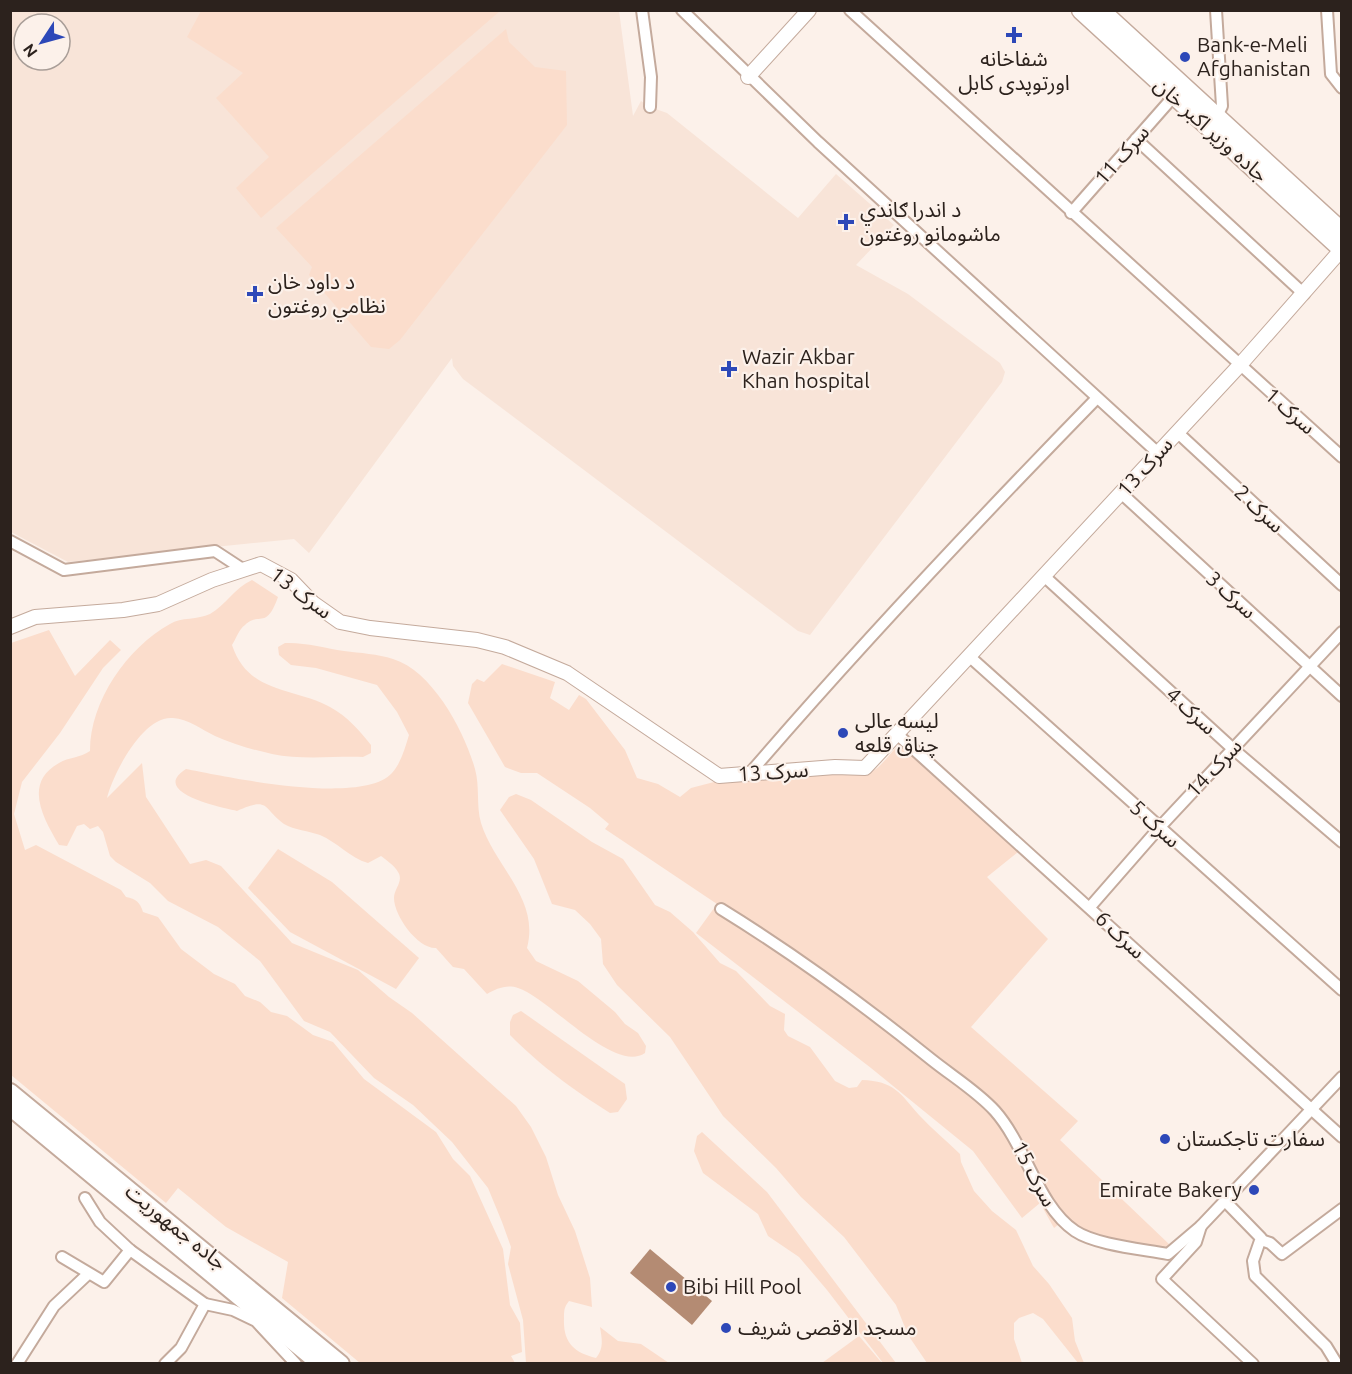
<svg xmlns="http://www.w3.org/2000/svg" width="1352" height="1374" font-family="Ubuntu,'Noto Sans Arabic',sans-serif">
	<style>
		.built { fill: #f8e4d8; fill-rule: evenodd }
		.green { fill: #fbddcc }
		.water { fill: #b48b73 }
		.lines { fill: none; stroke-linecap: round; stroke-linejoin: round }
		.minor-casing { stroke: #c4aa9c; stroke-width: 14 }
		.tertiary-casing { stroke: #c4aa9c; stroke-width: 16 }
		.secondary-casing { stroke: #c4aa9c; stroke-width: 20 }
		.primary-casing { stroke: #c4aa9c; stroke-width: 21 }
		.minor { stroke: #fff; stroke-width: 10 }
		.tertiary { stroke: #fff; stroke-width: 14 }
		.secondary { stroke: #fff; stroke-width: 16 }
		.primary { stroke: #fff; stroke-width: 18 }
		.poi-dot { fill: #2d48b8; stroke: #fcf1ea; stroke-width: 2 }
		.labels { text-anchor: middle; stroke-width: 4.5; stroke-linejoin: round; paint-order: stroke }
		.poi-label { font-size: 21px; fill: #2c221d; stroke: #fcf1ea; text-anchor: start }
		.street-label { font-size: 21px; fill: #2c221d; stroke: #fcf1ea }
	</style>
	<rect width="100%" height="100%" fill="#fcf1ea"/>
	<!-- built -->
	<path class="built" d="M10,11h609l14,105 8,-15 9,6 17,6 131,105 38,-44 58,51 -38,40 52,29 92,69 5,9 -3,10 -192,253 -12,-4 -335,-252 -10,-13 -1,-8 -143,195 -15,-14 -226,23 -57,-30zM24,24h36v36h-36z"/>
	<!-- green -->
	<g class="green">
		<polygon points="201,11 201,10 500,11 261,218 236,188 269,157 216,98 243,73 187,37"/>
		<polygon points="506,29 509,42 535,67 566,71 567,125 400,340 389,349 371,347 309,275 312,267 276,228"/>
		<path d="M252,580l26,17c-12,34 -19,14 -33,28 -6,4 -9,14 -13,20 16,49 61,42 98,62 17,9 30,24 41,38v8l-8,4c-29,-1 -63,3 -91,-3 -18,-4 -40,-10 -57,-18 -14,-7 -27,-17 -42,-18 -30,-3 -60,56 -66,80l35,-35 4,34 44,67 16,-4 15,6 71,77 66,27 31,27 23,16 104,93 15,21 15,30 12,38 17,36 15,47 2,29 -23,-6c-5,6 -5,10 -5,18 -1,23 10,34 32,39 8,-10 6,-19 4,-31l18,14 23,3 28,19h-143l-3,-43 -15,-56 3,-17 -9,-25 -14,-34 -36,-46 -39,-37 -39,-27 -44,-46 -26,-11 -44,-60 -42,-34 -50,-26 -18,-18 -34,-21 -6,-6 -7,-24 -5,-6 -8,3 -6,-5 -7,2 -10,20 -8,-1c-16,-27 -36,-62 0,-82 10,-6 21,-5 31,-12 0,-50 37,-103 80,-127 11,-7 28,-4 40,-10 16,-9 24,-26 42,-34z"/>
		<path d="M49,630l26,46 35,-36 11,10 -18,18 -43,65 -38,49 -8,32 11,36 11,-5 85,45 5,7c10,2 14,5 17,15l15,5 23,32 33,25 21,10 10,12 15,6 11,10 16,4 26,19 20,7 31,37 72,53 17,27 17,17 33,73 7,56 10,18 2,29 -11,4 4,7h-155l-78,-65 6,-36 -62,-35 -48,-39 -12,15 -155,-128v-432z"/>
		<path d="M285,643c19,-1 40,5 59,8 16,2 34,3 49,8 40,12 72,74 82,110 5,18 1,36 6,54 14,44 59,76 46,125l9,13 42,20 37,31 10,12 13,9 8,13 -1,7c-31,21 -96,-55 -127,-65 -12,-4 -22,1 -31,6l-23,-25 -11,-2 -17,-19c-18,1 -42,-32 -42,-50 0,-9 10,-17 4,-26 -3,-6 -12,-12 -17,-16l-13,7c-18,-5 -31,-21 -48,-28 -11,-4 -26,-5 -36,-11 -21,-15 -14,-28 -47,-13 -13,-3 -89,-18 -51,-42 41,8 176,37 206,4 9,-10 13,-25 17,-38l-12,-23 -20,-27 -61,-17 -25,-3 -12,-10 -1,-8z"/>
		<path d="M502,664l53,18 -5,16 19,12 10,-15 7,4 39,51 12,28 21,6 22,13 11,-9 23,-6 128,-10c34,7 35,-4 57,-28l119,108 -31,25 61,62 -77,88 107,94 -18,19 110,105 -6,4c-33,-6 -72,-7 -97,-31l-13,10 -14,-25 -18,15 -49,-67 -102,-83 -175,-135 21,-29 -112,-75 4,-5 -19,-16 -53,-35h-16l-16,-6 -37,-64 4,-19 5,-5 7,3z"/>
		<path d="M516,794l15,6 61,42 31,17 32,46 15,7 23,20 27,31 16,8 34,35 15,8 -1,16 4,6 22,11 25,34 14,7 8,-1 5,-7c32,1 38,13 57,35 13,14 28,26 41,39l1,8 13,29 18,20 24,19 17,36 16,18 23,34 3,23 9,22h-6l-35,-44 -10,-6 -14,5 -5,5v16l8,24h-95l-19,-28 -12,-30 -52,-68 -43,-40 -25,-29 -53,-52 -53,-79 -53,-52 -14,-21 -2,-25 -11,-15 -15,-14 -23,-6 -18,-45 -34,-49 9,-13z"/>
		<polygon points="278,849 332,882 419,958 396,989 290,932 248,888"/>
		<path d="M521,1011l104,73 2,15 -9,13 -8,1c-38,-24 -68,-46 -100,-78v-13l3,-7z"/>
		<polygon points="702,1132 767,1192 896,1363 883,1363 827,1290 799,1257 768,1236 758,1214 703,1173 694,1151 697,1136"/>
		<polygon points="859,1336 882,1363 822,1363"/>
	</g>
	<!-- water -->
	<polygon class="water" points="650,1249 712,1301 692,1325 630,1273"/>
	<g class="lines">
		<defs>
			<g id="minor">
				<polyline points="642,10 651,77 650,107"/>
				<polyline points="682,10 818,142 1158,453"/>
				<polyline points="850,10 1342,457"/>
				<polyline points="1327,10 1331,74 1342,88"/>
				<polyline points="1215,120 1222,106 1216,10"/>
				<polyline points="1136,139 1304,294"/>
				<polyline points="1071,213 1174,96"/>
				<polyline points="1177,432 1342,585"/>
				<polyline points="1121,493 1342,696"/>
				<polyline points="10,541 64,570 215,551 244,570"/>
				<polyline points="1044,576 1232,748 1342,842"/>
				<polyline points="970,657 1342,990"/>
				<polyline points="898,735 1342,1137"/>
				<path d="M750,773c111,-129 228,-253 347,-375"/>
				<polyline points="1090,907 1159,828 1342,632"/>
				<path d="M721,909c73,45 144,97 211,151 20,16 46,32 63,51 31,35 43,95 80,120 21,14 67,18 93,23l33,-28 141,-149"/>
				<polyline points="85,1198 100,1222 130,1250 205,1304 233,1310 256,1321 296,1364"/>
				<polyline points="1225,1201 1261,1238 1253,1261 1255,1276 1326,1346 1337,1364"/>
				<polyline points="1201,1226 1196,1242 1162,1279 1253,1364"/>
				<polyline points="1261,1240 1270,1243 1282,1254 1342,1209"/>
				<polyline points="62,1257 104,1282 130,1250"/>
				<polyline points="17,1364 54,1306 88,1274"/>
				<polyline points="165,1364 181,1348 205,1304"/>
			</g>
			<g id="tertiary">
				<polyline points="748,77 809,10"/>
				<polyline points="10,627 35,617 123,610 158,604 212,580 261,564 291,580 313,603 340,622 370,628 477,640 505,647 567,673 719,776 835,767 865,768 1239,366 1342,249"/>
			</g>
			<g id="secondary">
				<polyline points="10,1092 341,1364"/>
				<polyline points="10,1107 320,1364"/>
			</g>
			<g id="primary">
				<polyline points="1081,10 1342,249"/>
				<polyline points="1100,10 1342,232"/>
			</g>
		</defs>
		<!-- minor casing -->
		<use href="#minor" class="minor-casing"/>
		<!-- tertiary casing -->
		<use href="#tertiary" class="tertiary-casing"/>
		<!-- secondary casing -->
		<use href="#secondary" class="secondary-casing"/>
		<!-- primary casing -->
		<use href="#primary" class="primary-casing"/>
		<!-- minor -->
		<use href="#minor" class="minor"/>
		<!-- tertiary -->
		<use href="#tertiary" class="tertiary"/>
		<!-- secondary -->
		<use href="#secondary" class="secondary"/>
		<!-- primary -->
		<use href="#primary" class="primary"/>
	</g>
	<!-- markers -->
	<g class="poi-dot">
		<path d="M1011 26h6v6h6v6h-6v6h-6v-6h-6v-6h6z"/>
		<circle cx="1185" cy="57" r="6"/>
		<path d="M843 213h6v6h6v6h-6v6h-6v-6h-6v-6h6z"/>
		<path d="M252 285h6v6h6v6h-6v6h-6v-6h-6v-6h6z"/>
		<path d="M726 360h6v6h6v6h-6v6h-6v-6h-6v-6h6z"/>
		<circle cx="843" cy="733" r="6"/>
		<circle cx="1165" cy="1139" r="6"/>
		<circle cx="1254" cy="1190" r="6"/>
		<circle cx="671" cy="1287" r="6"/>
		<circle cx="726" cy="1328" r="6"/>
	</g>
	<g class="labels">
		<!-- poi labels -->
		<g class="poi-label">
			<text x="1197" y="52">Bank-e-Meli<tspan x="1197" dy="24">Afghanistan</tspan></text>
			<text x="1014" y="66" text-anchor="middle">شفاخانه<tspan x="1014" dy="24">اورتوپدی کابل</tspan></text>
			<text x="860" y="217">د اندرا ګاندي<tspan x="860" dy="24">ماشومانو روغتون</tspan></text>
			<text x="268" y="289">د داود خان<tspan x="268" dy="24">نظامي روغتون</tspan></text>
			<text x="742" y="364">Wazir Akbar<tspan x="742" dy="24">Khan hospital</tspan></text>
			<text x="855" y="728">لیسه عالی<tspan x="855" dy="24">چناق قلعه</tspan></text>
			<text x="1177" y="1146">سفارت تاجکستان</text>
			<text x="1242" y="1197" text-anchor="end">Emirate Bakery</text>
			<text x="683" y="1294">Bibi Hill Pool</text>
			<text x="738" y="1335">مسجد الاقصی شریف</text>
		</g>
		<!-- street labels -->
		<g class="street-label">
			<text transform="translate(1211 130) rotate(42)" y="7">جاده وزیر اکبر خان</text>
			<text transform="translate(1122 155) rotate(-49)" y="7">سرک 11</text>
			<text transform="translate(1290 411) rotate(41)" y="7">سرک 1</text>
			<text transform="translate(1145 467) rotate(-48)" y="7">سرک 13</text>
			<text transform="translate(1259 509) rotate(43)" y="7">سرک 2</text>
			<text transform="translate(301 593) rotate(37)" y="7">سرک 13</text>
			<text transform="translate(1231 595) rotate(42)" y="7">سرک 3</text>
			<text transform="translate(1191 711) rotate(42)" y="7">سرک 4</text>
			<text transform="translate(1214 768) rotate(-47)" y="7">سرک 14</text>
			<text transform="translate(773 772) rotate(-4)" y="7">سرک 13</text>
			<text transform="translate(1155 824) rotate(42)" y="7">سرک 5</text>
			<text transform="translate(1120 935) rotate(43)" y="7">سرک 6</text>
			<text transform="translate(1034 1174) rotate(62)" y="7">سرک 15</text>
			<text transform="translate(176 1227) rotate(39)" y="7">جاده جمهوریت</text>
		</g>
	</g>
	<!-- border -->
	<rect width="1352" height="1374" fill="none" stroke="#2c221d" stroke-width="24"/>
	<!-- north arrow -->
	<g transform="translate(42 42) rotate(234)"><circle r="28" fill="#fcf1ea" stroke="#a99e98" stroke-width="1.5"/>
	<path d="M0-4.5L10 22L0 15L-10 22Z" fill="#2d48b8"/>
	<text y="-9" font-size="16" font-weight="bold" text-anchor="middle" fill="#2c221d">N</text>
	</g>
</svg>
